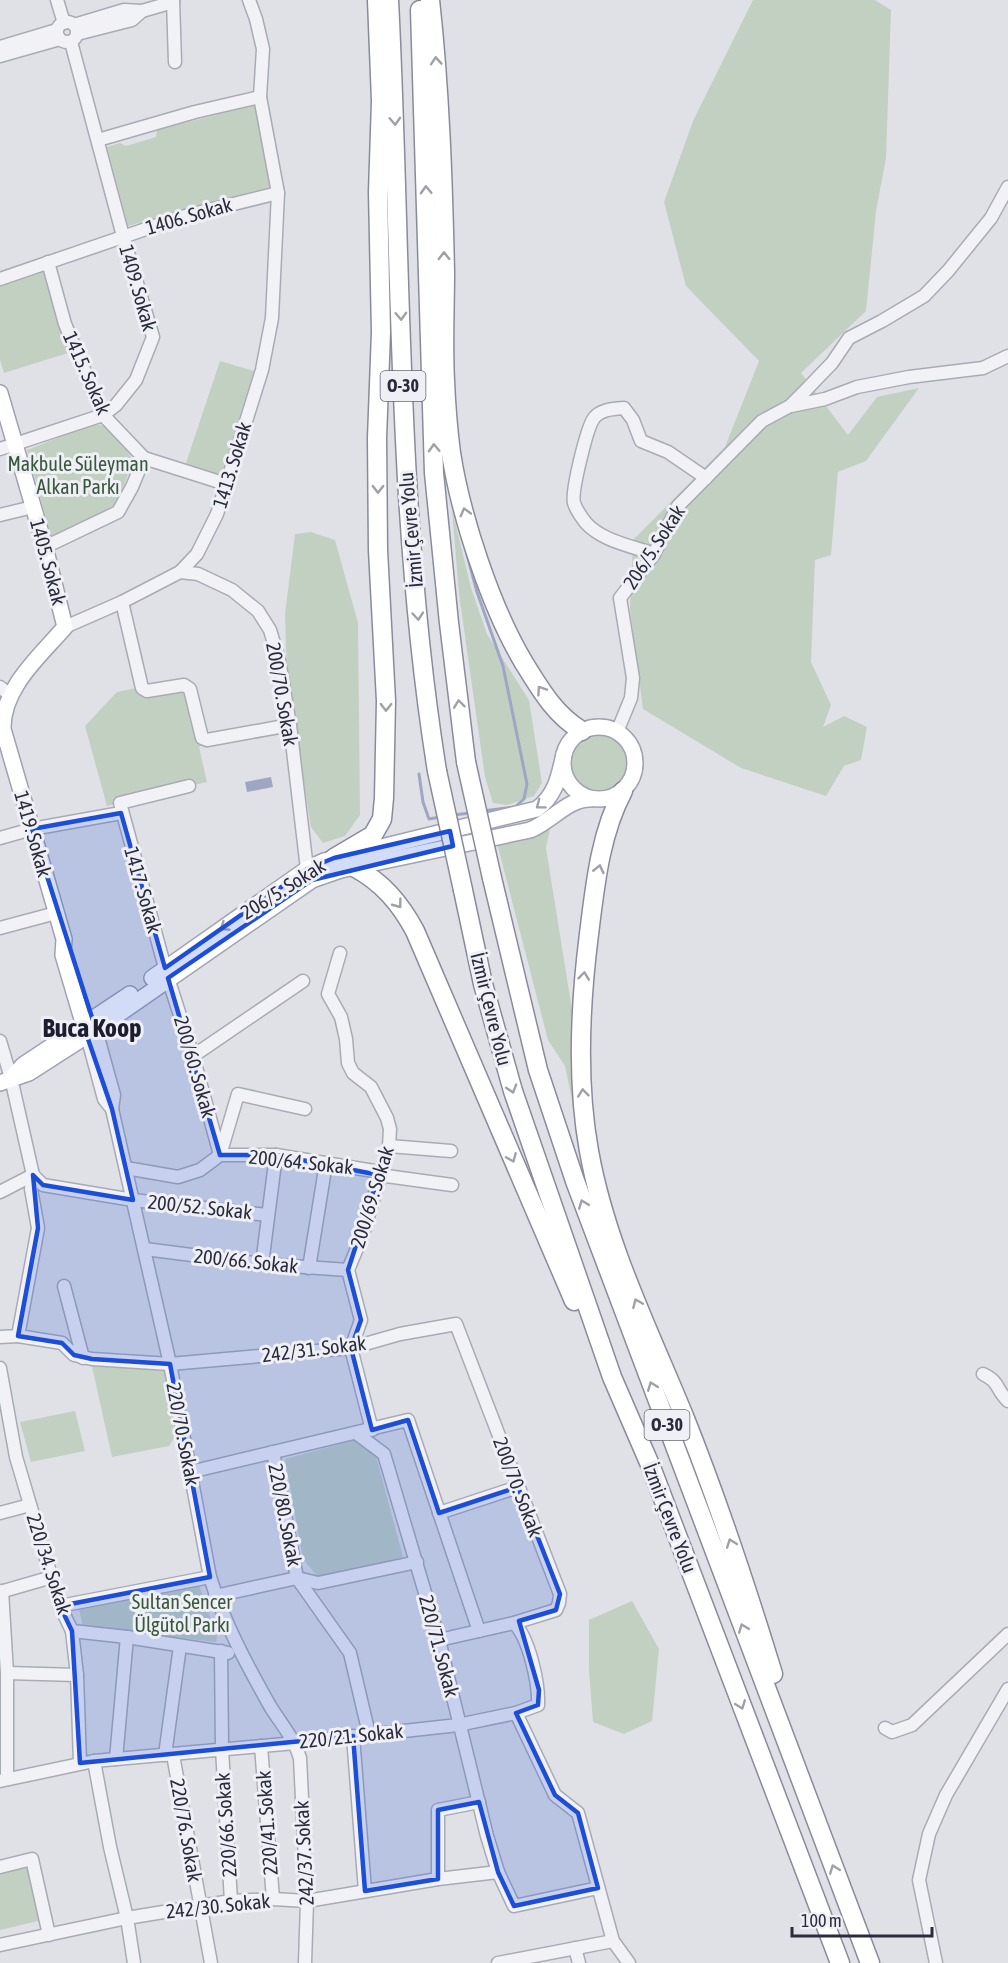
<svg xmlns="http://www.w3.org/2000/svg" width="1008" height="1963" font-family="'Asap Condensed',sans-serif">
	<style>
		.green { fill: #c2d0c2 }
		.water { fill: #9ea6c4 }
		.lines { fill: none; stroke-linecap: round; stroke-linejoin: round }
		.stream { stroke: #9ea6c4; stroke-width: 3 }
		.minor-casing { stroke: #a9abb4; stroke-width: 15 }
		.major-casing { stroke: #a0a2b2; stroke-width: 18 }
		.highway-casing { stroke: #898b9c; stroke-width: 21 }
		.minor { stroke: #f2f2f6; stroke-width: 12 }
		.major { stroke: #fff; stroke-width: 15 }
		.highway { stroke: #fff; stroke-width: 18 }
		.highway-bridge-casing { stroke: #898b9c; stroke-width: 21; stroke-linecap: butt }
		.highway-bridge { stroke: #fff; stroke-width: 18 }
		.oneway { stroke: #9fa0a8 }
		.marked { fill: #1d4ed8; fill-opacity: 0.2; stroke: #1d4ed8; stroke-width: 4.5; stroke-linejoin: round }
		.labels { text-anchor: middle; stroke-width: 6; stroke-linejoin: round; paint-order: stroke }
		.shield { fill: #eff0f5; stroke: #656774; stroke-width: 1.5 }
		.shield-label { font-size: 18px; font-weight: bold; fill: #2a2c3d }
		.street-label { font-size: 20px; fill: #2a2c3d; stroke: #eff0f5 }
		.park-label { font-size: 20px; fill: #39573c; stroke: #eff0f5 }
		.district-label { font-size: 26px; font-weight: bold; fill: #1c1d2e; stroke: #eff0f5 }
	</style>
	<rect width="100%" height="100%" fill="#e0e1e7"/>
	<!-- green -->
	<g class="green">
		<polygon points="753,0 875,0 891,10 886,158 876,211 866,311 801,373 848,435 877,397 919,388 866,461 838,472 831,555 815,560 811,662 831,705 823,727 844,716 867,727 861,760 844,766 826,796 741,768 643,709 630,609 633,540 725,447 759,361 686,286 664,202 693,121"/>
		<polygon points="255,105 271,187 128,226 107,147 120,143 126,146 156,137 157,130"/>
		<polygon points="43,271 68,353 4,373 0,360 0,284"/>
		<polygon points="220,361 254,371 221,476 185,466"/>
		<path d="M93,424c20,0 29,21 40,35l-15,44 -66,36 -25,-89z"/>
		<polygon points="452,509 471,588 487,634 529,700 542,783 534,796 507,805 493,803 485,777 459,594"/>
		<polygon points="311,532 335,540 358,623 360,815 345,836 323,843 311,827 293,715 286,651 285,614 295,534"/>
		<polygon points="141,687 191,691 202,745 199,747 207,782 107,806 85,726 117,692"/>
		<circle cx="599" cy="762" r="28"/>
		<polygon points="550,829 546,848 575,1028 577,1124 565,1066 548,1040 497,843"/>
		<polygon points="91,1362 164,1368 177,1434 169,1446 112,1457"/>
		<polygon points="75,1411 85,1451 31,1462 20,1422"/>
		<polygon points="355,1440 376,1456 403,1557 322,1582 303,1559 285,1459"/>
		<polygon points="199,1585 217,1637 216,1642 83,1626 78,1605"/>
		<polygon points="632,1601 659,1649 652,1721 624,1734 593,1722 589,1670 589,1620"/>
		<polygon points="30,1867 42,1920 0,1930 0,1874"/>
	</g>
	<!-- water -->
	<polygon class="water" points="271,777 273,787 247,792 245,782"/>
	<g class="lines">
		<!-- stream -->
		<g class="stream">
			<polyline points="465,547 477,592 503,666 527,784 524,799 515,807 483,811"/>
			<polyline points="419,774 423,802 429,819 440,817"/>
			<polyline points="453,815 470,813"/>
		</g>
		<defs>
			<g id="minor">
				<polyline points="57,0 64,23"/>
				<polyline points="173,0 175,62"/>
				<circle cx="67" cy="32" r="10"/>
				<polyline points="74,25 124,10 142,11 173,2"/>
				<polyline points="77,34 132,20 142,11"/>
				<polyline points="0,47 57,30"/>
				<polyline points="0,56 60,39"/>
				<polyline points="98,140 195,112 260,97"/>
				<polyline points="48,262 65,324 103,415 144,458 226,484"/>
				<polyline points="0,279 181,217 278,193"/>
				<polyline points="791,406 825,399 857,387 909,377 983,368 1008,356"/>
				<polyline points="0,449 103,415 116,405 136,380 153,337 123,236 71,42"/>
				<polyline points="0,515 33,507"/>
				<polyline points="45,547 118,512 132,487 144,458"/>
				<path d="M654,554c-22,-8 -52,-13 -68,-31 -4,-5 -10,-14 -12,-20 -3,-11 13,-76 20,-85 7,-9 20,-9 30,-10l9,12 8,21 27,11 38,26"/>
				<polyline points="180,572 198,574 232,590 258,611 270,630 279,660 290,725 307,869"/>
				<polyline points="122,602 142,688 147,691 184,685 190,689 202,738 207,740 290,725"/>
				<polyline points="65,627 122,602 180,572 197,554 217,514 262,370 272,318 278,193 260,97 263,49 256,19 249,0"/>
				<polyline points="0,687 10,695"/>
				<polyline points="617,732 631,698 633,678 620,598 654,554 678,506 762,421 790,406 805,391 832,363 849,338 882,321 924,296 948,271 991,218 1008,187"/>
				<polyline points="0,838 32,829 121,813"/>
				<polyline points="0,928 56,913"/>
				<polyline points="340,953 328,994 341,1017 346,1039 348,1063 353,1073 371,1087 387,1118 390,1129 389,1146 363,1234 348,1270 361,1320 351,1348 372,1430"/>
				<polyline points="165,968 120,803 189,786"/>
				<polyline points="168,978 193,1056 220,1155 276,1155 374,1171 379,1175 452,1185"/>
				<polyline points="96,1030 114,1095 112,1109"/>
				<path d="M87,1036l17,63 8,10 58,255 40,213c14,46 37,88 60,129 11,18 24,32 30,52l7,143 -2,62"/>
				<polyline points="0,1041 11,1078 33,1175 0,1192"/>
				<polyline points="193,1056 303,981"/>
				<polyline points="389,1146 451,1151"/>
				<polyline points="126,1168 178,1177 200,1170 220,1155 238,1094 305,1109"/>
				<polyline points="33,1175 43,1185 133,1200 267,1215"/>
				<polyline points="145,1249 262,1264 348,1270"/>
				<polyline points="262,1264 276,1155"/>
				<polyline points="309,1268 326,1163"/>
				<polyline points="64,1286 83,1358"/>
				<polyline points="18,1336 62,1343 74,1355 92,1359 170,1364 351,1348 400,1334 456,1324 560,1594 559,1603 556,1610 514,1623"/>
				<polyline points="0,1337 18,1336 38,1228 31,1189 33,1175"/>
				<polyline points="0,1368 16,1457 60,1606 72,1631 77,1675 80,1763"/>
				<path d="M983,1374c17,8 13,16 25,27"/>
				<polyline points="356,1433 384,1454 439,1640 487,1836 498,1872 514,1906 598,1888"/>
				<polyline points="273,1452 297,1578 350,1653 369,1734"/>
				<polyline points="190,1472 408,1420 479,1631"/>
				<polyline points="0,1513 30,1505"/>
				<polyline points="439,1513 518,1487"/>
				<polyline points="2,1591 7,1673 7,1779"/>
				<polyline points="0,1592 52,1577"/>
				<polyline points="215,1596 297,1578 318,1583 417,1562"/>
				<polyline points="60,1606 210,1577"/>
				<polyline points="72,1631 127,1637 228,1653"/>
				<polyline points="221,1651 222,1749 231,1901"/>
				<polyline points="7,1673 77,1675"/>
				<polyline points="516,1713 555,1795 578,1813 613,1941 629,1963"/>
				<polyline points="885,1728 892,1732 912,1725 1008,1634"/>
				<polyline points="353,1736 365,1891"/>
				<polyline points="261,1746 273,1899"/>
				<polyline points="165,1755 180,1646"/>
				<polyline points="173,1755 211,1963"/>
				<polyline points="116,1759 127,1637"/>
				<polyline points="94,1761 110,1847 127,1918 134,1963"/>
				<path d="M0,1781l94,-20 201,-18 163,-18 58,-12 22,-8c1,-22 -9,-67 -24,-82l-75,17"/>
				<polyline points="0,1867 32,1859 49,1935"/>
				<polyline points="438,1879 438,1810 479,1802"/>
				<polyline points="0,1945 127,1918 200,1906 231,1901 273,1899 307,1901 438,1879 498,1872"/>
				<polyline points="575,1948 579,1963"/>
				<polyline points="498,1963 613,1941"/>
				<polyline points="936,1963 919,1880 929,1834 946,1795 1008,1689"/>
			</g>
			<g id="major">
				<path d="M0,393l45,154 20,80c-25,29 -63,61 -62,102l61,210 -1,16 24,81"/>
				<circle cx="599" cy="763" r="36"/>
				<path d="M152,978l155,-109 17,-8 213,-52c19,-14 22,-33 27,-55"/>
				<polyline points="11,1078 23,1065 130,994"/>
				<path d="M0,1083l29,-10 67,-43 216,-150 29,-10 189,-40c21,-8 38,-32 61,-31"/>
			</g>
			<g id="highway">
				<path d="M389,0c13,257 7,516 48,771"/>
				<path d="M430,0c10,90 13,181 15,272 0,36 -2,73 0,109 1,24 3,49 6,72 10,64 40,155 73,210 16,26 31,52 58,68"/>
				<polyline points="420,10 434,473 449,623 466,762"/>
				<path d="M623,791c-23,43 -28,95 -34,143 -9,71 -13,146 0,217 17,95 61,181 97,270 33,83 61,168 87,253"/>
				<polyline points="334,858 373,835 382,819 384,798 386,701 378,550 377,438 381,332 378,192 381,101 377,0"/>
				<path d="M354,867c28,15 46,36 61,64l159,370"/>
				<polyline points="492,878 538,1070 575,1181 870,1963"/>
				<polyline points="463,890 483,984 513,1091 612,1377 651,1467 840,1963"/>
			</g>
		</defs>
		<!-- minor casing -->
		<use href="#minor" class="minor-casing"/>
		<!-- major casing -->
		<use href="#major" class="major-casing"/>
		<!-- highway casing -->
		<use href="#highway" class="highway-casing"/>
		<!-- minor -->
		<use href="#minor" class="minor"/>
		<!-- major -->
		<use href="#major" class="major"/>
		<!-- highway -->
		<use href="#highway" class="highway"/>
		<defs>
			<g id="highway-bridge">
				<polyline points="466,762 492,878"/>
				<polyline points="437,771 463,890"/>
			</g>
		</defs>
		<!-- highway-bridge casing -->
		<use href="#highway-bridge" class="highway-bridge-casing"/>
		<!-- highway-bridge -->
		<use href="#highway-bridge" class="highway-bridge"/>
	</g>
	<!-- one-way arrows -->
	<defs><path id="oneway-chevron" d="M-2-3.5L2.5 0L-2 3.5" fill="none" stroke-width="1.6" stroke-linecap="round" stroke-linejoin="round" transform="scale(1.5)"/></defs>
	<g class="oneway">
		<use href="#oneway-chevron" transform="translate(436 61) rotate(-94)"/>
		<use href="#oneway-chevron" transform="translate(395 121) rotate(87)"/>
		<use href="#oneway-chevron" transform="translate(426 190) rotate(-92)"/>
		<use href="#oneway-chevron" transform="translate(444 256) rotate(-91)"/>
		<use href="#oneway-chevron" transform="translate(401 316) rotate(88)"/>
		<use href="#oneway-chevron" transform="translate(434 448) rotate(-92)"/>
		<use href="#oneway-chevron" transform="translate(378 489) rotate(90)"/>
		<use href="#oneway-chevron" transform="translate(465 512) rotate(-105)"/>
		<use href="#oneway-chevron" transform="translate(418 616) rotate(85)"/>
		<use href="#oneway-chevron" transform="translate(541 690) rotate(-124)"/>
		<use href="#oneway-chevron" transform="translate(459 704) rotate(-97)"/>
		<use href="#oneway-chevron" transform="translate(386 707) rotate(91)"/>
		<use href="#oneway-chevron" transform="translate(540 805) rotate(143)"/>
		<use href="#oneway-chevron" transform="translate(599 869) rotate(-77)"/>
		<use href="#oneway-chevron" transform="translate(398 904) rotate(53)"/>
		<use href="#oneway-chevron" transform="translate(224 927) rotate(145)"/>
		<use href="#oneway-chevron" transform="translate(584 976) rotate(-83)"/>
		<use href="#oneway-chevron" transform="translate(512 1089) rotate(73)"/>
		<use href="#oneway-chevron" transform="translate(583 1093) rotate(-96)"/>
		<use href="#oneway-chevron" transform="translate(512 1158) rotate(67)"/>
		<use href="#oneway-chevron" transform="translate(583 1204) rotate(-111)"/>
		<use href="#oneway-chevron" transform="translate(637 1303) rotate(-113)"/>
		<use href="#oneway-chevron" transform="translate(652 1386) rotate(-111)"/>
		<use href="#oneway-chevron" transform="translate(731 1543) rotate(-110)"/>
		<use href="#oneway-chevron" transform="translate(743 1628) rotate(-111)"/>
		<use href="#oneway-chevron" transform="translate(741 1705) rotate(69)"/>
		<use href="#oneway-chevron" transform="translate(834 1869) rotate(-111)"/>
	</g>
	<!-- marked area -->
	<path class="marked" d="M121,813l44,155 142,-99 27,-11 116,-27 3,15 -141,34 -144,98 52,177h56l103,20 -31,95 13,50 -10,28 21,82 36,-10 31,93 79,-26 42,107 -4,16 -37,11 20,69 -1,15 -22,8 39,82 23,18 20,75 -84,18 -16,-34 -19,-70 -41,8v69l-73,12 -12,-155 -273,27 -8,-132 -12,-25 150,-29 -40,-213 -78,-5 -18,-4 -12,-12 -44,-7 20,-108 -5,-53 10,10 90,15 -21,-91 -25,-73 9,-6 -64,-201z"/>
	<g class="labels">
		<!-- shield labels -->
		<g class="shield">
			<rect x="380.5" y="371" width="45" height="30" rx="4.5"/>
			<rect x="644.5" y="1410" width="45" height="30" rx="4.5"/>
		</g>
		<g class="shield-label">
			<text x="403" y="392">O-30</text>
			<text x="667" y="1431">O-30</text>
		</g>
		<!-- street labels -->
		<g class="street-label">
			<text transform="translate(189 216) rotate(-16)" y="7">1406. Sokak</text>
			<text transform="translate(138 288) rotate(74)" y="7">1409. Sokak</text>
			<text transform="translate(87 373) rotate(66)" y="7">1415. Sokak</text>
			<text transform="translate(232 465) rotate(-73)" y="7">1413. Sokak</text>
			<text transform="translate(411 530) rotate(-95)" y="7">İzmir Çevre Yolu</text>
			<text transform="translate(654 547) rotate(-57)" y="7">206/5. Sokak</text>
			<text transform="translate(48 562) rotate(75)" y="7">1405. Sokak</text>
			<text transform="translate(282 694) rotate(80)" y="7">200/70. Sokak</text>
			<text transform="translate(33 834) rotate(74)" y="7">1419. Sokak</text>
			<text transform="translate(283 889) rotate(-32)" y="7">206/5. Sokak</text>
			<text transform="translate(143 890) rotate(74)" y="7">1417. Sokak</text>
			<text transform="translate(491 1009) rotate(76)" y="7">İzmir Çevre Yolu</text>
			<text transform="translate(195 1067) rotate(74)" y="7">200/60. Sokak</text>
			<text transform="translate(301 1162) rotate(6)" y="7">200/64. Sokak</text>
			<text transform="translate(372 1197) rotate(-73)" y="7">200/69. Sokak</text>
			<text transform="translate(200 1207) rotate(6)" y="7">200/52. Sokak</text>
			<text transform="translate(246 1261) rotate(6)" y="7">200/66. Sokak</text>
			<text transform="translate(314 1349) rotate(-7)" y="7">242/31. Sokak</text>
			<text transform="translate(183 1434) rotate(79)" y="7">220/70. Sokak</text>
			<text transform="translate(518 1487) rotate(69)" y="7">200/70. Sokak</text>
			<text transform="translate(285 1515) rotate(79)" y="7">220/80. Sokak</text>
			<text transform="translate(670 1518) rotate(69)" y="7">İzmir Çevre Yolu</text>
			<text transform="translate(49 1564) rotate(72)" y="7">220/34. Sokak</text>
			<text transform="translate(439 1646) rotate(75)" y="7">220/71. Sokak</text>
			<text transform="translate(351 1736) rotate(-6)" y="7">220/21. Sokak</text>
			<text transform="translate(267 1823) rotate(-94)" y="7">220/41. Sokak</text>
			<text transform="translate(226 1825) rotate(-94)" y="7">220/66. Sokak</text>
			<text transform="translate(186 1830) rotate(80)" y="7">220/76. Sokak</text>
			<text transform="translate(304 1853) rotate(-93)" y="7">242/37. Sokak</text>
			<text transform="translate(218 1906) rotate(-6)" y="7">242/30. Sokak</text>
		</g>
		<!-- park labels -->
		<g class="park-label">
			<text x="78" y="471">Makbule Süleyman<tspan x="78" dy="23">Alkan Parkı</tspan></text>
			<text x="182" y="1609">Sultan Sencer<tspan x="182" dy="23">Ülgütol Parkı</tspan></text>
		</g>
		<!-- district labels -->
		<g class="district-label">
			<text x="92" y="1037">Buca Koop</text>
		</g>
	</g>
	<!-- scale -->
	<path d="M792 1927v9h140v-9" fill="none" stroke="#2a2c3d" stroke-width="3"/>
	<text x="801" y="1927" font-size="18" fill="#2a2c3d" stroke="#eff0f5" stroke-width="4.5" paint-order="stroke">100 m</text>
</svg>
